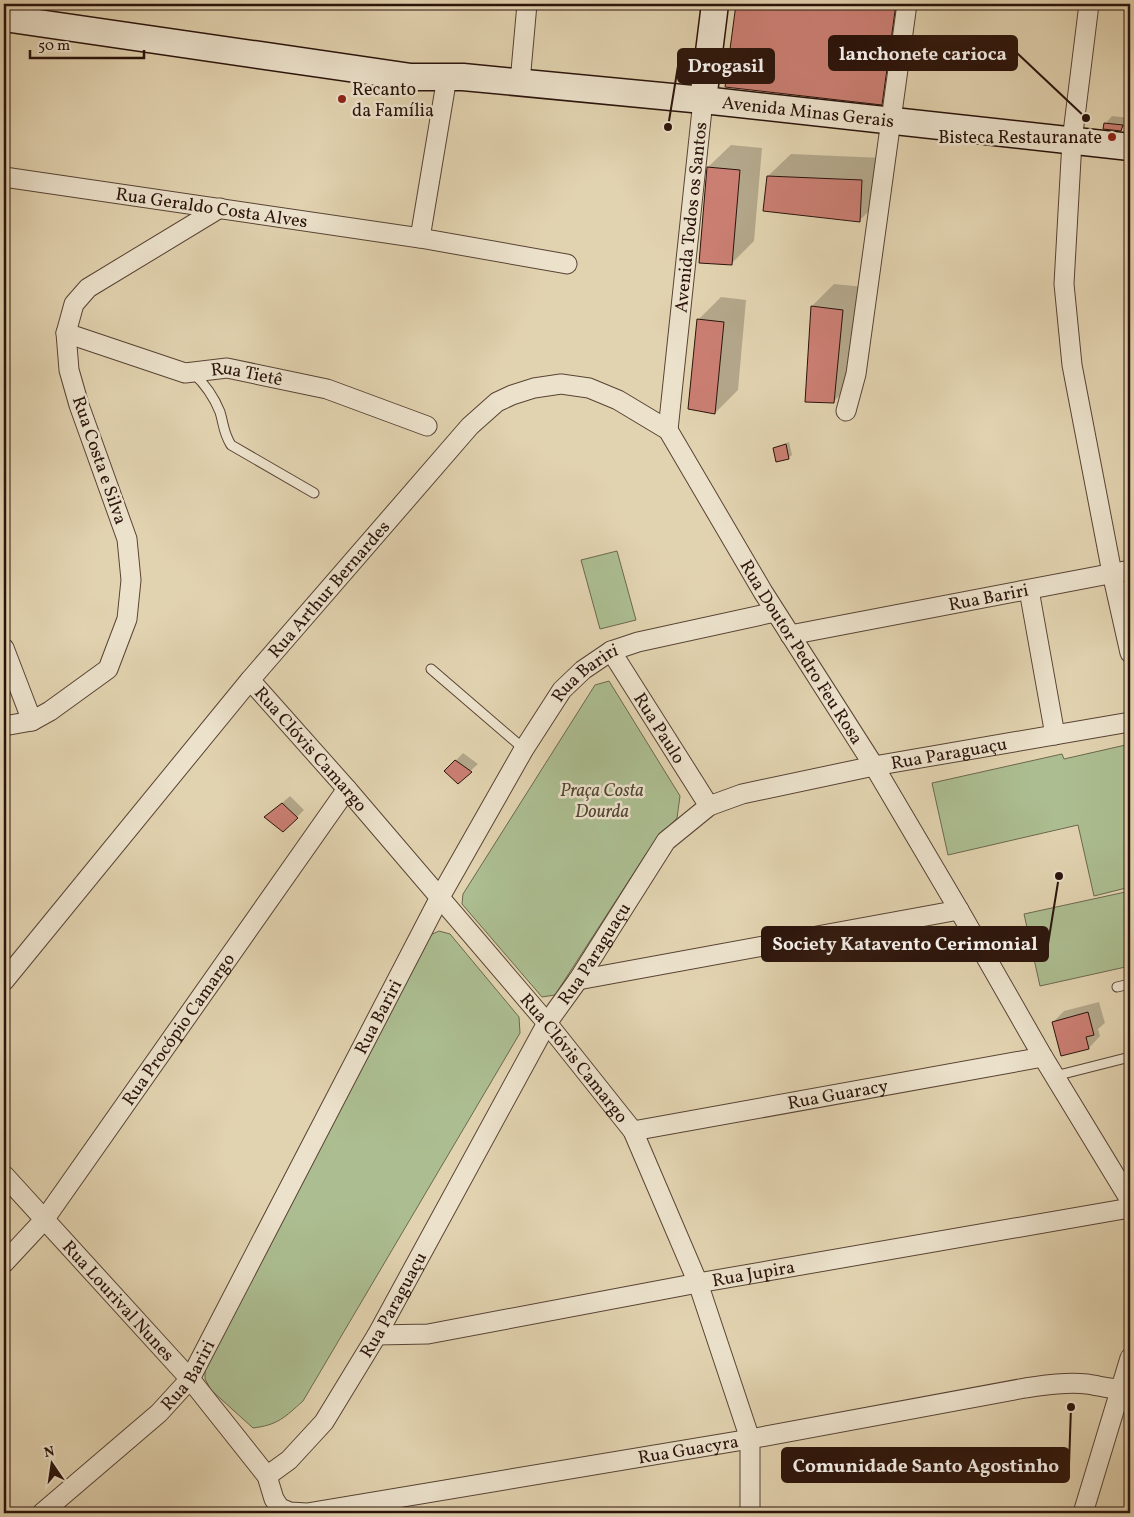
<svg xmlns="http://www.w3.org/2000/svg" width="1134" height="1517" font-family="Vollkorn,serif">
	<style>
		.green { fill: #acbe91; stroke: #6b684e }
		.shadow { fill: #0003 }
		.building { fill: #cb7f73; stroke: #2a130b }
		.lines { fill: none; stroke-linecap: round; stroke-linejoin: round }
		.lane-casing { stroke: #584334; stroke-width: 11 }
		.street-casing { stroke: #584334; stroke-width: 21 }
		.secondary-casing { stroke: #2a130b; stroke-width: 29 }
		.lane { stroke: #ece2cc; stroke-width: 9 }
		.street { stroke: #ece2cc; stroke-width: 19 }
		.secondary { stroke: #ece2cc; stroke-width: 26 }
		.poi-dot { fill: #8f2418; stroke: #ece2cc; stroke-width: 2 }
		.labels { text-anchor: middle; stroke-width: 5; stroke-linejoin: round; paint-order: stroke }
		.poi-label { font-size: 18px; fill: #2a130b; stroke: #ece2cc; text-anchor: start }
		.street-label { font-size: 18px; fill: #2a130b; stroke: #ece2cc }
		.park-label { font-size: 18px; font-style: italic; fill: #514633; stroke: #ece2cc }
		.leader { fill: none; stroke: #2a130b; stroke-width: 2 }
		.callout-dot { fill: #2a130b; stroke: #ece2cc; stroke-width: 2 }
		.callout { fill: #2a130b; stroke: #2a130b; stroke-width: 2 }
		.callout-label { font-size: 19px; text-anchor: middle; font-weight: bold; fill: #fff }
	</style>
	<rect width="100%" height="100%" fill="#e2d3b0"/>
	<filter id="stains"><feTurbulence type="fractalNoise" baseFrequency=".004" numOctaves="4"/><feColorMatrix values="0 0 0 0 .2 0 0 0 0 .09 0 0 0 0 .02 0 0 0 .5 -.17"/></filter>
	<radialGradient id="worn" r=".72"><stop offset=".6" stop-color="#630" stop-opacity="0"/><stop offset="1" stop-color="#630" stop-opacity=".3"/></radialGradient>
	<!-- green -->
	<g class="green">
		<polygon points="617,551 636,620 600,629 581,560"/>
		<polygon points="609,681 680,796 677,818 646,854 555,995 542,997 462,904 463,894 595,685"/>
		<polygon points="1130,744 1130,887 1094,896 1078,825 948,855 932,783 1062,754 1064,759"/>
		<polygon points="1130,891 1130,966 1040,986 1024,914"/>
		<path d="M439,931l11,3 69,83 1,16 -217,368c-18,16 -25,24 -50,27l-42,-38 -6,-11v-18l221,-424z"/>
	</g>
	<!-- shadow -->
	<g class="shadow">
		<polygon points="737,4 908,4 897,88 881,103 727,86"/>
		<polygon points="1112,116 1129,118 1121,130 1105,124"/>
		<polygon points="731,145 762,148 754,241 731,264 700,262 708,167"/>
		<polygon points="791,154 884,158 882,198 859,221 768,176"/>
		<polygon points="834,284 865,287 856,379 834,401 812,306"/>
		<polygon points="721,297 746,300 738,390 715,413 698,320"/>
		<polygon points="789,442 792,455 788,458 774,448"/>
		<polygon points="463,753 478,764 458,782 446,771"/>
		<polygon points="290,796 304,810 283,831 273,811"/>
		<polygon points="1099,1002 1105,1023 1098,1029 1100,1036 1089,1048 1053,1022 1064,1011"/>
	</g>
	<!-- building -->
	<g class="building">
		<polygon points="736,4 896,4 882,105 725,87"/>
		<polygon points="1104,123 1123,125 1121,131 1103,129"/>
		<polygon points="707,167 740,170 732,265 699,263"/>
		<polygon points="767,176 862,180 860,222 763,211"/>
		<polygon points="811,306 843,310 834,403 805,402"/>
		<polygon points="697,319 724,322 715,414 688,409"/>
		<polygon points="786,444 789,459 776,462 773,448"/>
		<polygon points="455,760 472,772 458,784 444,771"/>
		<polygon points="282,803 298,818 283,832 264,817"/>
		<polygon points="1088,1012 1094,1035 1086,1037 1089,1049 1061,1056 1052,1022"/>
	</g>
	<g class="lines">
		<defs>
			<g id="lane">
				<path d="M193,373c12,11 21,24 27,39 4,13 3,20 11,33l83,48"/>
				<polyline points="431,669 524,749"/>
				<polyline points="1117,987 1130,984"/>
				<polyline points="1055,1076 1130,1057"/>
			</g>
			<g id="street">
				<polyline points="1089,4 1072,141 1064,284 1072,365 1112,573 1130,653"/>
				<polyline points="520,82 527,4"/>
				<path id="s1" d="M4,177l416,61 147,26"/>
				<polyline points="420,238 447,77"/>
				<path id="s2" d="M66,333l119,40 42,-5 100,21 100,37"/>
				<polyline points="846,411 856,374 907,4"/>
				<path id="s3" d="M668,430l35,-330"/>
				<polyline points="1029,590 1055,735"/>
				<path id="s4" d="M790,635l340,-65"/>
				<polyline points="4,648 32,721"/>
				<path id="s5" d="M611,651l98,155"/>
				<path id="s6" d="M250,680l97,109 200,234 86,108 65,152 52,156v74"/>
				<polyline points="4,726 32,721 50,711 108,669 127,619 131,580 127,539 79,405 69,370 66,333 74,304 88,288 220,208"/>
				<polyline points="578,980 959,910"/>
				<path id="s7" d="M4,981l246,-301 220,-254 27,-24 15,-7 22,-7 27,-4 28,4 29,12 50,30 95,162 111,174 85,144 84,147 87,143"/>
				<path id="s8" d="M633,1131l410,-74"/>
				<path id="s9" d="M4,1175l186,204 77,97 7,23 6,9 10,4 17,1 443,-74 275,-51c21,-3 41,-6 62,-4 15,2 28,7 43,4"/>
				<path id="s10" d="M4,1263l40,-43 303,-431"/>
				<path id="s11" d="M377,1335l51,-1 270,-51 432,-75"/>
				<path id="s12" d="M267,1476l22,-16 35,-38 53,-87 170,-312 31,-43 88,-139 43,-35 33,-12 132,-28 256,-44"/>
				<path id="s13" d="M42,1513l117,-100 31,-34 250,-482 84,-148 38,-59 21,-20 28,-19 27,-9 137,-30"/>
				<polyline points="1083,1513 1130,1358"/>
			</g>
			<g id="secondary">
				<path id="s14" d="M4,18l407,59h52l240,23 427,47"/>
				<polyline points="703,100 715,4"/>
			</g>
		</defs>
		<!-- lane casing -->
		<use href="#lane" class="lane-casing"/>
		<!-- street casing -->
		<use href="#street" class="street-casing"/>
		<!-- secondary casing -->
		<use href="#secondary" class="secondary-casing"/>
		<!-- lane -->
		<use href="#lane" class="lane"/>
		<!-- street -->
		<use href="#street" class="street"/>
		<!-- secondary -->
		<use href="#secondary" class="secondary"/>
	</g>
	<!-- markers -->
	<g class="poi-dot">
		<circle cx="342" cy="99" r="5"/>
		<circle cx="1112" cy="137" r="5"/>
	</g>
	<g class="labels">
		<!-- poi labels -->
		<g class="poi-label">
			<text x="352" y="95">Recanto<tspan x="352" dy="21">da Família</tspan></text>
			<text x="1102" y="143" text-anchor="end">Bisteca Restauranate</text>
		</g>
		<!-- street labels -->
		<g class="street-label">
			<text dy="6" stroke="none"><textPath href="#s14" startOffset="810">Avenida Minas Gerais</textPath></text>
			<text dy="6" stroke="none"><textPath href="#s1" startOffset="210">Rua Geraldo Costa Alves</textPath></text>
			<text dy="6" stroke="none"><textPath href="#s3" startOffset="214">Avenida Todos os Santos</textPath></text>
			<text dy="6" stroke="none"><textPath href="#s2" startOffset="188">Rua Tietê</textPath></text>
			<text transform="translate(100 460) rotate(71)" y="6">Rua Costa e Silva</text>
			<text dy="6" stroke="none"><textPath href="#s7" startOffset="509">Rua Arthur Bernardes</textPath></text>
			<text dy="6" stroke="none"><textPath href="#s4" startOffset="202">Rua Bariri</textPath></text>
			<text dy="6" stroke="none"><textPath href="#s7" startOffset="1205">Rua Doutor Pedro Feu Rosa</textPath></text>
			<text dy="6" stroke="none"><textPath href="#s13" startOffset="1012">Rua Bariri</textPath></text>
			<text dy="6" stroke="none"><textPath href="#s5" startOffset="91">Rua Paulo</textPath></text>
			<text dy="6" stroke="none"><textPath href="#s6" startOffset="92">Rua Clóvis Camargo</textPath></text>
			<text dy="6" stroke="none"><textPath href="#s12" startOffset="1055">Rua Paraguaçu</textPath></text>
			<text dy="6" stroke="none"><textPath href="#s12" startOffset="620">Rua Paraguaçu</textPath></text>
			<text dy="6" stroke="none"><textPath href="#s13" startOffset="608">Rua Bariri</textPath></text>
			<text dy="6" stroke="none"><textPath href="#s10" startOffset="292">Rua Procópio Camargo</textPath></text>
			<text dy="6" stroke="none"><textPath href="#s6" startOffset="498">Rua Clóvis Camargo</textPath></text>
			<text dy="6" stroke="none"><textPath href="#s8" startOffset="208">Rua Guaracy</textPath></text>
			<text dy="6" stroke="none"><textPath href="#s11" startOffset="382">Rua Jupira</textPath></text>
			<text dy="6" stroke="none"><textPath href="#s9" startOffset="170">Rua Lourival Nunes</textPath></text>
			<text dy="6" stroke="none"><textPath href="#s12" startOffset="215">Rua Paraguaçu</textPath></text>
			<text dy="6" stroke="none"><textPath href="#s13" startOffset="202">Rua Bariri</textPath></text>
			<text dy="6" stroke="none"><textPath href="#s9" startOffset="849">Rua Guacyra</textPath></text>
		</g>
		<!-- park labels -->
		<g class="park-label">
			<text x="602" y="796">Praça Costa<tspan x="602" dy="21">Dourda</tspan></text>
		</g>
	</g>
	<!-- callouts -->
	<path class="leader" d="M1086 118L1017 53M668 127L678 66M1059 876L1048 944M1071 1407L1069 1465"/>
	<g class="callout-dot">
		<circle cx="1086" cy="118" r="5"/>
		<circle cx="668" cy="127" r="5"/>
		<circle cx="1059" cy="876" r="5"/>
		<circle cx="1071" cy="1407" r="5"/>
	</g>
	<g class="callout">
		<rect x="829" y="36" width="188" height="34" rx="5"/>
		<rect x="678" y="49" width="96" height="34" rx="5"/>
		<rect x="762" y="927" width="286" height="34" rx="5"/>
		<rect x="782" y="1448" width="287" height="34" rx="5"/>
	</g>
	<g class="callout-label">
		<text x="923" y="60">lanchonete carioca</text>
		<text x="726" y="72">Drogasil</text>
		<text x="905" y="950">Society Katavento Cerimonial</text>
		<text x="926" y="1472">Comunidade Santo Agostinho</text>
	</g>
	<!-- margin -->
	<rect width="1134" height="1517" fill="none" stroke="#e2d3b0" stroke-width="20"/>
	<rect x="5" y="5" width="1124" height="1507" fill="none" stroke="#2a130b" stroke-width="2.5"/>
	<rect x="10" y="10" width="1114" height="1497" fill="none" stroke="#2a130b"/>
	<!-- north arrow -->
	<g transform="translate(52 1464) rotate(347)" stroke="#ece2cc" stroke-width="4" paint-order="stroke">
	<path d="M0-4L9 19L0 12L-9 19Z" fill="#2a130b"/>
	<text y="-8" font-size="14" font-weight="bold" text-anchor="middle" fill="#2a130b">N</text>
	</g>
	<!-- scale -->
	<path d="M30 50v8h114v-8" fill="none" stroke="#2a130b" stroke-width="2.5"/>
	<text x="38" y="50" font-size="15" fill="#2a130b" stroke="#ece2cc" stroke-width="4" paint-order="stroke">50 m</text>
	<rect width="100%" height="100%" filter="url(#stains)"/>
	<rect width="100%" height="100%" fill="url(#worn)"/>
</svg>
